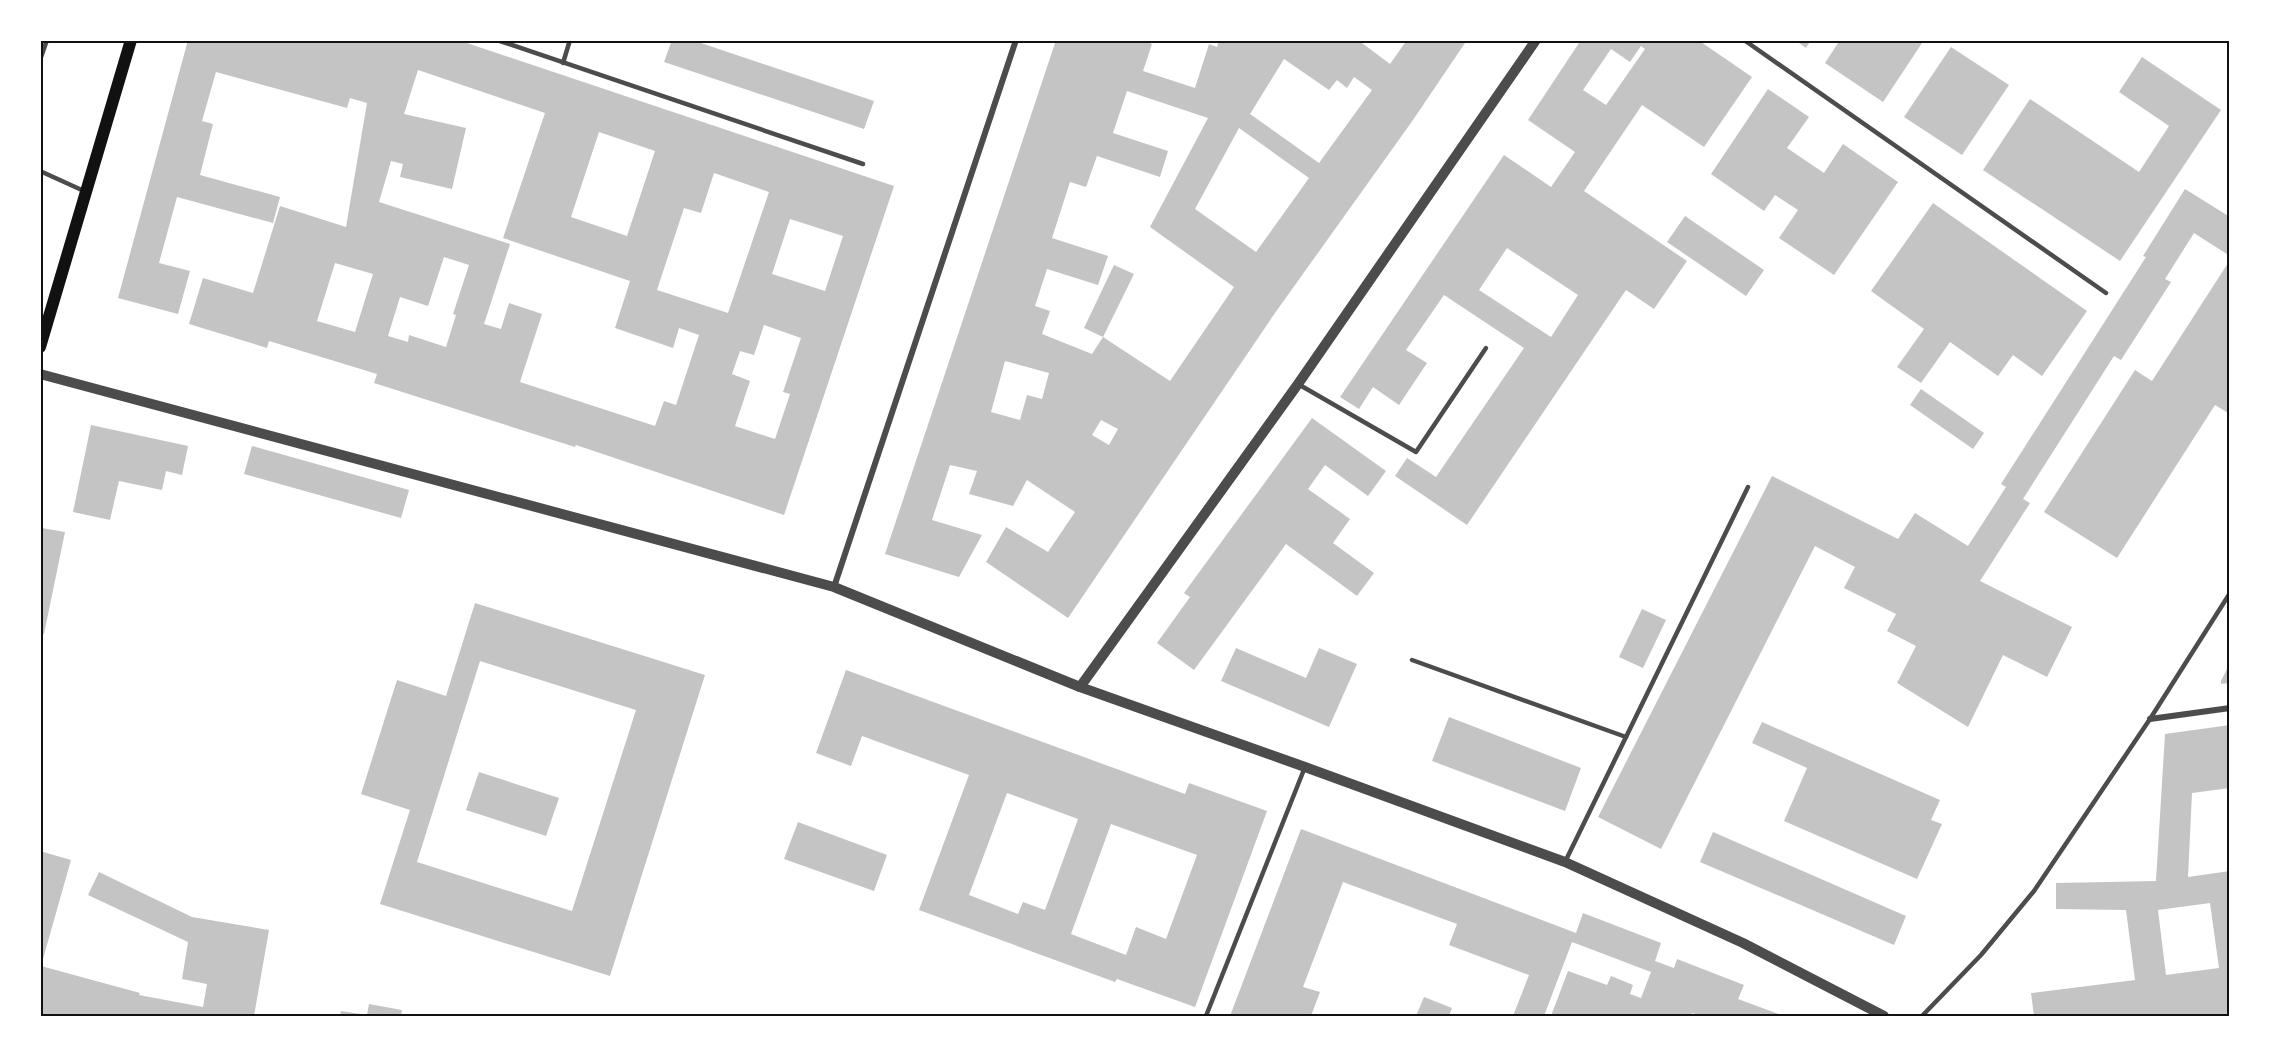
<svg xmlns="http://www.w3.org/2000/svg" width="2270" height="1057" font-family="'Space Grotesk',sans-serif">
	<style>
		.building { fill: #c4c4c4; fill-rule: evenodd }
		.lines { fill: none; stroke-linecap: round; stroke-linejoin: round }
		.service { stroke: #4c4c4c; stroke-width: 4.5 }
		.minor { stroke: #4c4c4c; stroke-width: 6 }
		.tertiary { stroke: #4c4c4c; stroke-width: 10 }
		.secondary { stroke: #111; stroke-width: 12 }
		.neatline { fill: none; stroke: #111; stroke-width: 2 }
	</style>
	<rect width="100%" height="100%" fill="#fff"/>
	<!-- building -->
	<g class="building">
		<path d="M188,40h270l436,146 -110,329 -208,-70 -1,2 -201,-64 3,-9 -108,-33 -2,7 -78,-24 14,-46 50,15 27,-87 66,21 21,-124 -17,-5 -3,10 -131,-36 -14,49 11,3 -13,51 80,22 -7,26 -96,-26 -18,66 31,8 -12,43 -60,-16zM418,70l127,43 -42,125 127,43 -15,47 58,20 6,-20 20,7 -23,70 -12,-4 -9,25 -135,-44 22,-68 -33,-11 -8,26 -17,-5 26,-80 -131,-42 12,-41 12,3 -3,13 52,12 14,-61 -62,-14zM599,132l56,19 -28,85 -56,-19zM714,173l55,19 -41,121 -71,-23 27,-82 17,5zM790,219l53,17 -18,55 -53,-17zM444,257l25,8 -16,49 3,1 -10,32 -37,-12 -1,7 -20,-6 12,-39 28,9zM335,263l38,11 -18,58 -38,-11zM764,325l37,13 -18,54 7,2 -15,45 -40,-13 15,-45 -18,-7 8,-23 14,4z"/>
		<polygon points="672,40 692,40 874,101 864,129 664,62"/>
		<path d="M1056,40h85l11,4 -9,27 52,17 14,-44 8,3 2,-7h139l32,24 17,-24h60l-54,80 -138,193 -207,305 -82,-56 20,-35 42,25 27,-40 -48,-32 -14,26 -44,-12 8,-23 -27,-6 -18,55 50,15 -23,42 -74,-23zM1284,59l45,31 8,-10 10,8 7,-11 18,13 -53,73 -69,-49zM1127,91l81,27 -58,109 84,60 -64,94 -67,-44 -11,17 -50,-20 8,-23 -15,-5 12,-37 51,16 10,-29 -56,-18 18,-56 16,5 11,-31 63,21 8,-26 -55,-18zM1239,128l70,50 -53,74 -61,-43zM1005,361l44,12 -7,26 -15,-4 -7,25 -29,-8zM1101,420l17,9 -9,16 -17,-10z"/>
		<path d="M1581,40h117l54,37 -48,70 -62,-42 -58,86 103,70 -33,48 -28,-19 -159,235 -72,-49 12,-18 29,19 88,-129 -80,-53 -38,55 21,13 -28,42 -26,-18 -14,22 -19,-12 164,-242 47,32 24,-35 -47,-32zM1641,46l4,3 -39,56 -23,-15 28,-41 19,13zM1507,248l71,47 -27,42 -72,-47z"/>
		<polygon points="1795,40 1811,40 1806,48"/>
		<polygon points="1840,40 1924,40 1883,102 1825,63"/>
		<polygon points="1951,47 2009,85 1962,155 1904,117"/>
		<polygon points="2142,57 2221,110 2120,261 1983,170 2030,99 2139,172 2169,126 2119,92"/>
		<polygon points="1768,89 1809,117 1787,148 1824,173 1843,144 1898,182 1834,275 1779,238 1798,210 1775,195 1764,211 1711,174"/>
		<polygon points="2185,189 2230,217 2230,256 2194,233 2165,279 2171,282 2121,360 2114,356 2023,499 2030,503 1980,581 2072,627 2047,677 2003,655 1968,727 1897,683 1916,646 1887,631 1896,614 1844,588 1855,567 1815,546 1661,849 1598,817 1772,476 1898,539 1915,513 1968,546 2006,487 2001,484 2146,257 2143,256"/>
		<polygon points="1933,203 2087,311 2042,376 2013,355 1998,376 1950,342 1921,383 1897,367 1924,329 1871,291"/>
		<polygon points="1685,216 1764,270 1746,296 1667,242"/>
		<polygon points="2230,260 2230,414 2215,405 2117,558 2044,512 2135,370 2152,381"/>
		<polygon points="1114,265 1134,274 1103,337 1084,328"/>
		<polygon points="1921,389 1984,433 1973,449 1910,405"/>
		<polygon points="1312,418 1386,471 1368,496 1325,465 1308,489 1350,519 1333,543 1374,573 1357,596 1286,544 1194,670 1157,643 1190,597 1184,593"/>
		<polygon points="91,425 188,446 182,475 166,471 162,490 119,481 110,520 73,512"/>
		<polygon points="252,446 409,490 401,518 244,474"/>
		<polygon points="42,528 65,532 44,634 40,633"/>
		<path d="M475,603l230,72 -95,301 -230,-72 30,-94 -49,-16 36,-114 49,16zM480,661l156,49 -64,201 -155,-49z"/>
		<polygon points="1642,609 1666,620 1643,668 1619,657"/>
		<polygon points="1236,648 1306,678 1319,648 1357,664 1329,727 1221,681"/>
		<polygon points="2230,663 2230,683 2221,684 2221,681"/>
		<path d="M846,670l339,124 4,-11 78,28 -72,196 -78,-28 -2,3 -196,-72 50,-135 -107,-39 -11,30 -35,-13zM1007,793l71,26 -33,91 -22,-8 -5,12 -49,-19zM1111,824l86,31 -31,84 -30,-12 -10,28 -55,-21z"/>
		<polygon points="1449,717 1581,768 1565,811 1432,761"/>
		<polygon points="1762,722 1940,800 1931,820 1942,824 1917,879 1784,821 1807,768 1752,743"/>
		<path d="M2230,725v63l-38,5 -4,84 42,-6v145h-196l-3,-23 104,-13 -9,-70 -70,-1v-26l100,-2 9,-147zM2210,903l9,65 -53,7 -8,-65z"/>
		<polygon points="479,772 559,798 546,836 466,810"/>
		<polygon points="798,822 887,855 874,891 784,859"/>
		<polygon points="1301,829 1576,933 1583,913 1661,943 1655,961 1674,968 1677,959 1744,985 1738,999 1784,1016 1702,1016 1692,1013 1691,1016 1551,1016 1568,971 1607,985 1611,976 1633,985 1630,994 1641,998 1651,972 1572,942 1544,1016 1513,1016 1529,975 1449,945 1457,924 1343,882 1303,987 1320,992 1311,1016 1230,1016"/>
		<polygon points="1713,832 1906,916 1894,945 1700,862"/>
		<polygon points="40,851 71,860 41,966 140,993 139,995 203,1007 207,984 182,979 188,942 88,895 99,872 192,917 269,930 254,1016 40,1016"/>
		<polygon points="1424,997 1452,1008 1449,1016 1416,1016"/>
		<polygon points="369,1004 402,1010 401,1016 340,1016 341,1011 367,1015"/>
	</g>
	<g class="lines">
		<!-- service -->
		<g class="service">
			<polyline points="497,40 863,164"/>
			<polyline points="1744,40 2106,293"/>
			<polyline points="40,60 47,40"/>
			<polyline points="563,63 570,40"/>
			<polyline points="40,171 84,191"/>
			<polyline points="1298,384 1416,452 1486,348"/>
			<polyline points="1412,660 1626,737"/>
			<polyline points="1565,862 1748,487"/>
			<polyline points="1206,1016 1305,767"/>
			<polyline points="1922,1016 1981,955 2034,891 2150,719 2230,593"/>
		</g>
		<!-- minor -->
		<g class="minor">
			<polyline points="834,587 1016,40"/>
			<polyline points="2150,719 2230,708"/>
		</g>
		<!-- tertiary -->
		<g class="tertiary">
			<polyline points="40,374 834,587 1080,687 1305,767 1565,862 1743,943 1884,1016"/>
			<polyline points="1080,687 1298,384 1536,40"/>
		</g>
		<!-- secondary -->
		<polyline class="secondary" points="40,347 131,40"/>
	</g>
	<!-- border -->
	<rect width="2270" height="1057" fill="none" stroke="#ffffff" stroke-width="84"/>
	<rect x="42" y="42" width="2186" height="973" class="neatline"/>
</svg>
